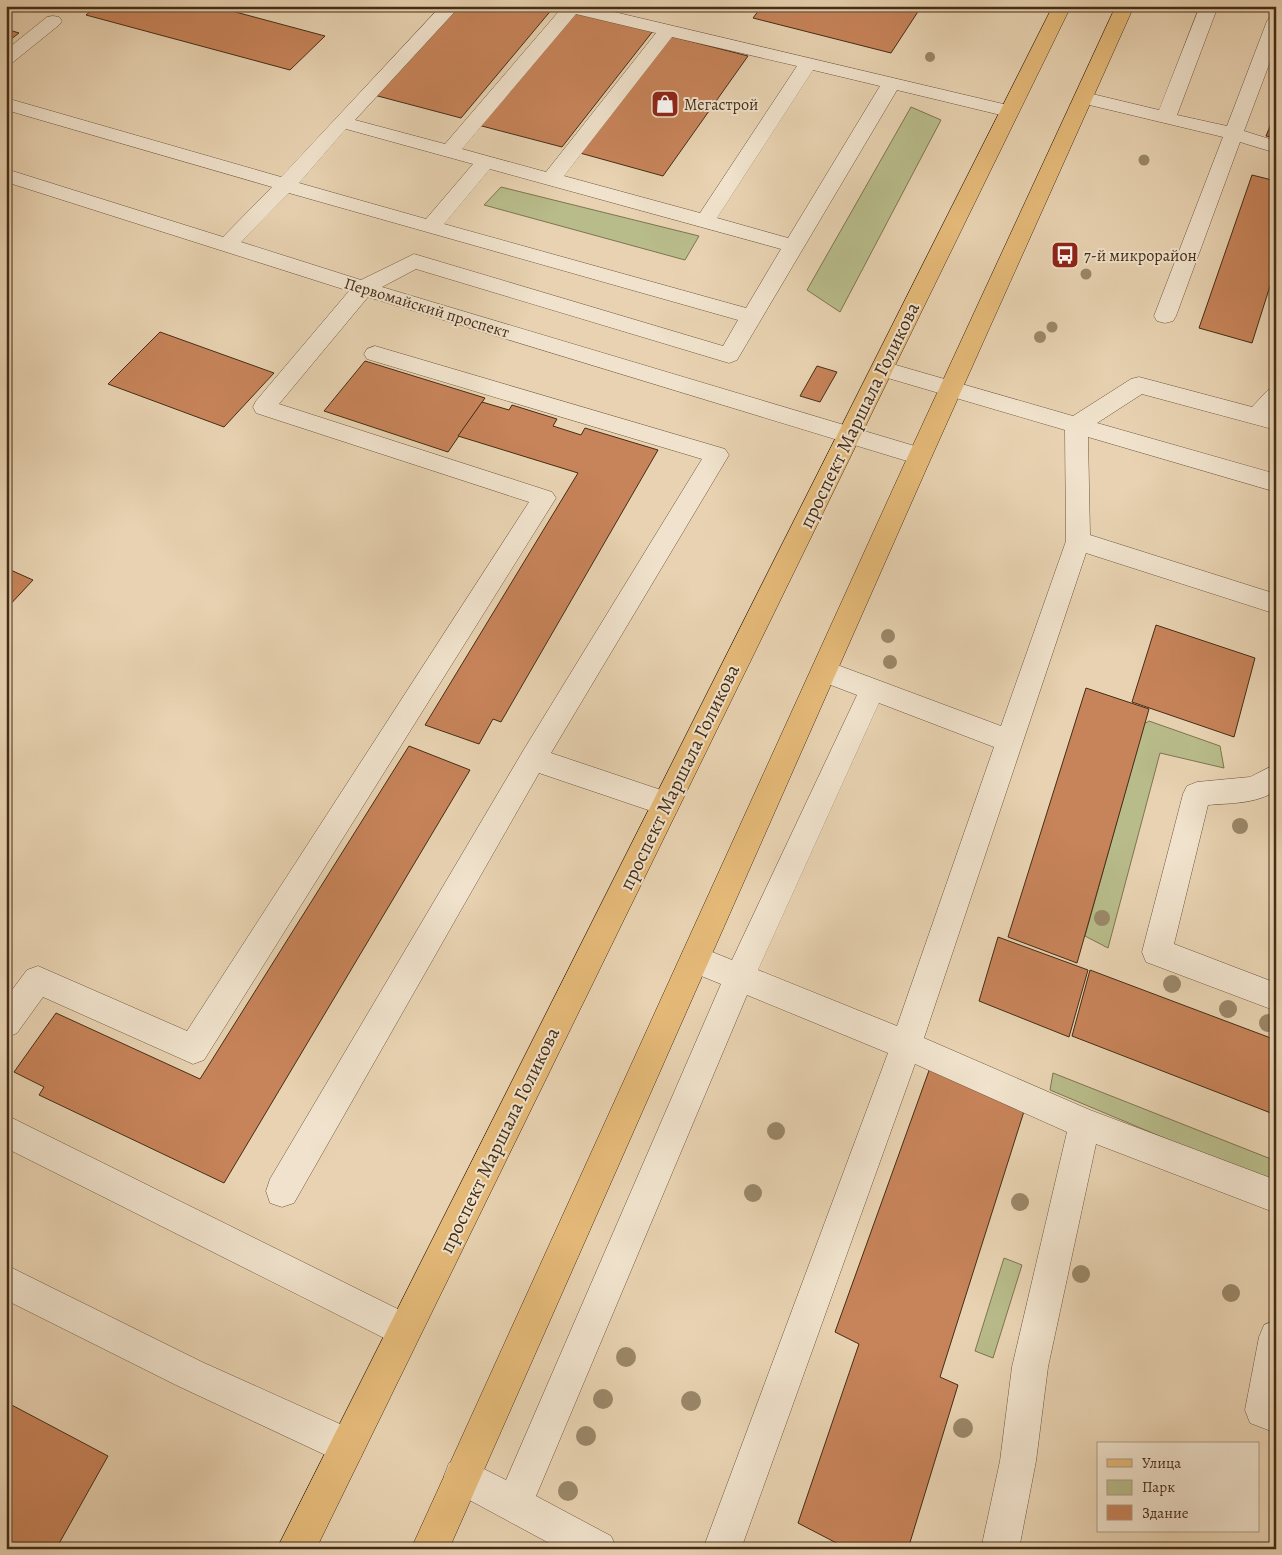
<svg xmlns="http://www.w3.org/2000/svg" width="1282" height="1555" font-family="Alegreya,serif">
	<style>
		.green { fill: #b8bb8a; stroke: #7e7450 }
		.building { fill: #c78359; stroke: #442d16 }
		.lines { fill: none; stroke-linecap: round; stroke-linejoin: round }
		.minor-casing { stroke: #6d563d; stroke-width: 1 }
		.major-casing { stroke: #442d16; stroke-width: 1 }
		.minor { fill: #f0e2cc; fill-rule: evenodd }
		.major { fill: #e4b978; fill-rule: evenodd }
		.tree { fill: #9a8768 }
		.labels { text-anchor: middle; stroke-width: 4; stroke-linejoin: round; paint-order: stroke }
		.far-poi-label { font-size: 16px; fill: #442d16; stroke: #f0e2cc; text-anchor: start }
		.far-street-label { font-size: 16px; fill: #442d16; stroke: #f0e2cc }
		.street-label { font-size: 20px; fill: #442d16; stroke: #f0e2cc }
	</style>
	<rect width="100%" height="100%" fill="#e8d2b1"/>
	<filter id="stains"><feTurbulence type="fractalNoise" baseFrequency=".004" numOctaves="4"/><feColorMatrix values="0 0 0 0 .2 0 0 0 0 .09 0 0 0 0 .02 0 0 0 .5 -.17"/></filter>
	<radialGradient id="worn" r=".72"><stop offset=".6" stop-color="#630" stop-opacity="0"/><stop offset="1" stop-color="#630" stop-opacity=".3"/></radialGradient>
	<!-- green -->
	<g class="green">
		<polygon points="911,107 941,120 840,312 807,290"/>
		<polygon points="501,187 699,236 685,260 484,205"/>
		<polygon points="1149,721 1220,746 1224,768 1160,753 1108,948 1085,936 1144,724"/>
		<polygon points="1053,1073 1276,1161 1276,1185 1050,1090"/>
		<polygon points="1004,1258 1022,1265 993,1358 975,1351"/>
	</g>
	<!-- building -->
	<g class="building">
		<polygon points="97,6 213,6 325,36 290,70 86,15"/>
		<polygon points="456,6 545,6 553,8 461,118 374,95"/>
		<polygon points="762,6 918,6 921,7 891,53 753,18"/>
		<polygon points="574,12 653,31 562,147 478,125"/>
		<polygon points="6,29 19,33 6,43"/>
		<polygon points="670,36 748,56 663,176 580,153"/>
		<polygon points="1276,112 1276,138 1266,136"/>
		<polygon points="1252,175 1276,181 1276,267 1252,343 1199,328"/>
		<polygon points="160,332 274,373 224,427 108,384"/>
		<polygon points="365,361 485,398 448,452 324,411"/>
		<polygon points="817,366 837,372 820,402 800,396"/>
		<polygon points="482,402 509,410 512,405 557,419 553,426 581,435 585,428 658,450 501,722 493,719 479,744 425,725 578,473 458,436"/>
		<polygon points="6,568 33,580 6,609"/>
		<polygon points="1156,625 1255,658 1234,737 1132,702"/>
		<polygon points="1086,688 1149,709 1077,963 1008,937"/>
		<polygon points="409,746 470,770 224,1183 39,1095 44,1087 14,1072 56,1013 200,1079"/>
		<polygon points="998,937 1088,970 1069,1037 979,1001"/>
		<polygon points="1090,970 1276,1040 1276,1115 1072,1036"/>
		<polygon points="931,1065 1026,1105 940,1377 958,1385 908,1549 848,1549 798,1523 859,1344 835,1332"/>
		<polygon points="6,1402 108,1456 56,1549 6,1549"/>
	</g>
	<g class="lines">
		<defs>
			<g id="minor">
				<path d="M441,6h19l-105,114 90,24 115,-134 -4,-4h33l427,101 2,4 -2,4 -7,2 -112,-27 -160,270 -8,3 -313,-94 -34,18 546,163 4,6 -4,6 -8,3 -552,-168 -89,107 273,88 4,6 -352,562 -11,4 -150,-67 -26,36 -11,5v-40l21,-28 11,-4 149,65 342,-529 -273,-89 -3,-6 3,-6 93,-110 -343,-109v-13l217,68 49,-50 -266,-77v-12l275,79zM576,14l80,19 -110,139 -84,-23zM672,37l125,29 -97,147 -136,-37zM813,70l67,16 -92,152 -71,-20zM346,129l127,35 -47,55 -127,-36zM490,169l291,80 -35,59 -302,-84zM289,193l449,127 -15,26 -309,-92 -53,26 -120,-38z"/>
				<polygon points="1200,6 1218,6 1177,115 1227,126 1267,21 1270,17 1276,16 1276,46 1244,131 1276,141 1276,153 1240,142 1176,316 1173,321 1165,323 1157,321 1154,316 1223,137 1077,102 1075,98 1077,94 1084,92 1159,110"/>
				<polygon points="53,16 59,17 62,21 59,25 12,63 6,64 6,50 47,17"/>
				<polygon points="375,346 725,449 729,455 551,753 676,795 680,804 676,813 666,816 539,773 294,1203 282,1207 270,1203 266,1191 270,1179 523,751 702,459 367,359 364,354 367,349"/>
				<path d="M882,361l191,55 58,-37 8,-2 113,30 16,-17 8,-2v23l-2,2 2,1v16l-134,-36 -45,29 179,51v18l-188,-55 2,98 186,59v20l-190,-61 -162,485 166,72 186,70v33l-180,-69 -48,223 -12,94 -17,88h-38l19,-88 12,-94 55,-235 -152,-68 -174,485h-38l185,-496 -141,-58 -211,501 75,40 6,13h-57l-111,-60 -5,-13 5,-13 13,-5 44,22 215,-496 -37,-15 -4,-10 4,-10 11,-4 37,15 125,-265 -42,-16 -4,-8 4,-8 9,-3 177,66 65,-185 -1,-111 -191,-56 -3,-5 3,-5zM879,703l115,44 -97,279 -139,-56z"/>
				<path d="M1276,764v27c-21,13 -44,12 -68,14l-34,139 102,39v28l-130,-49 -4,-10 41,-158 4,-8 10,-4 53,-5z"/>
				<polygon points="6,1115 416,1318 421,1330 416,1342 404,1347 392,1342 6,1148"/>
				<polygon points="6,1265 202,1362 360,1433 365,1446 360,1459 347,1464 334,1459 178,1386 6,1300"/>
				<polygon points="1276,1320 1276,1433 1250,1423 1245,1410 1259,1337 1264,1325"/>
			</g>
			<g id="major">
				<polygon points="1053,6 1071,6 316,1549 277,1549"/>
				<polygon points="1116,6 1134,6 932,456 449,1549 411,1549 908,456"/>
			</g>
		</defs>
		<!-- minor casing -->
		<use href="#minor" class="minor-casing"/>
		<!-- major casing -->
		<use href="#major" class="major-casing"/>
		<!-- minor -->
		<use href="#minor" class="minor"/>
		<!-- major -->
		<use href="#major" class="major"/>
	</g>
	<!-- trees -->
	<g class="tree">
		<circle cx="930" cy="57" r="5"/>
		<circle cx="1144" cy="160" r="5.5"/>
		<circle cx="1086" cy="274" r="5.5"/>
		<circle cx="1052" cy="327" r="5.5"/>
		<circle cx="1040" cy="337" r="6"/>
		<circle cx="888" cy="636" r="7"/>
		<circle cx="890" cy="662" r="7"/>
		<circle cx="1240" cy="826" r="8"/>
		<circle cx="1102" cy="918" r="8"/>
		<circle cx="1172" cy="984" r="9"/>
		<circle cx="1228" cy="1009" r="9"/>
		<circle cx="1268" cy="1023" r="9"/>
		<circle cx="776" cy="1131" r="9"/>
		<circle cx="753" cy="1193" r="9"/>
		<circle cx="1020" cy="1202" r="9"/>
		<circle cx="1081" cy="1274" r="9"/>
		<circle cx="1231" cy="1293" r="9"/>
		<circle cx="626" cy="1357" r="10"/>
		<circle cx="603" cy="1399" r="10"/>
		<circle cx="691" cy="1401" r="10"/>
		<circle cx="963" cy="1428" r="10"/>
		<circle cx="586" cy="1436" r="10"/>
		<circle cx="568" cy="1491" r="10"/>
	</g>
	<!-- icons -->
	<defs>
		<symbol id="shop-square" viewBox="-11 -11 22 22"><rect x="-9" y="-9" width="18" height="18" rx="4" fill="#8f2418" stroke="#f0e2cc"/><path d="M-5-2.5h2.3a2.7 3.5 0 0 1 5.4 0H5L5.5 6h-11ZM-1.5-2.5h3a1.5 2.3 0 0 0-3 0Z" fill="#fff"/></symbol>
		<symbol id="bus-square" viewBox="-11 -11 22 22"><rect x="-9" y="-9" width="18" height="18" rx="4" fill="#8f2418" stroke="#f0e2cc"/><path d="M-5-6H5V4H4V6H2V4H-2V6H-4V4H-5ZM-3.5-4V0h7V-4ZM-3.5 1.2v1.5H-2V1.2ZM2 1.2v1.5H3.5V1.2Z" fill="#fff"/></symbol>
	</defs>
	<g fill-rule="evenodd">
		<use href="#shop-square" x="649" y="88" width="32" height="32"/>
		<use href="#bus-square" x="1049" y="239" width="32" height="32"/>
	</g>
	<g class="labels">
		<!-- far-poi labels -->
		<g class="far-poi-label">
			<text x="684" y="110">Мегастрой</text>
			<text x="1084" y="261">7-й микрорайон</text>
		</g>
		<!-- far-street labels -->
		<g class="far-street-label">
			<text transform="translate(427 307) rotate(17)" y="6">Первомайский проспект</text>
		</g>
		<!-- street labels -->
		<g class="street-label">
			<text transform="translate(859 415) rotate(-64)" y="7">проспект Маршала Голикова</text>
			<text transform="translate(679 777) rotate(-64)" y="7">проспект Маршала Голикова</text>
			<text transform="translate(499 1140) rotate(-64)" y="7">проспект Маршала Голикова</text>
		</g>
	</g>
	<!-- margin -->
	<rect width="1282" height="1555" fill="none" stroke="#e8d2b1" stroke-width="25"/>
	<rect x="8" y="8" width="1267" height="1540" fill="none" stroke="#442d16" stroke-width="2.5"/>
	<rect x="12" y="12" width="1257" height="1530" fill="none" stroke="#442d16"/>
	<!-- legend -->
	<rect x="1097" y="1442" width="162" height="90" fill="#f0e2cc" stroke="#ab9a83"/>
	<rect x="1107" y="1459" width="25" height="8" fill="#e4b978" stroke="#ab9a83"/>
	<text x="1142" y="1468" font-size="15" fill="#442d16">Улица</text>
	<rect x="1107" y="1480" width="25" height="15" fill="#b8bb8a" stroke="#ab9a83"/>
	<text x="1142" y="1492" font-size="15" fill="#442d16">Парк</text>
	<rect x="1107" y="1505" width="25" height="15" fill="#c78359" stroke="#ab9a83"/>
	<text x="1142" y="1518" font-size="15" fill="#442d16">Здание</text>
	<rect width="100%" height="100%" filter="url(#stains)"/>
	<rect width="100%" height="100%" fill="url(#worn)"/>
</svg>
